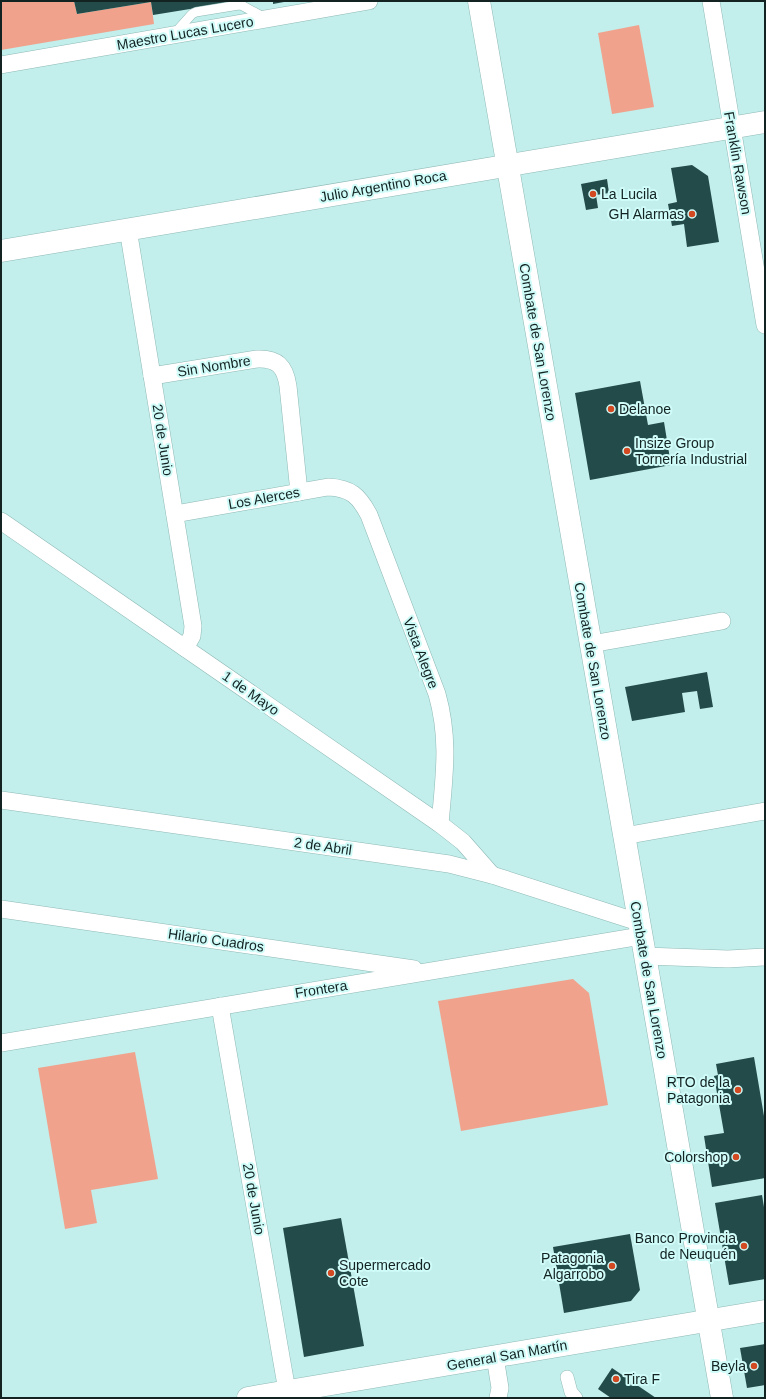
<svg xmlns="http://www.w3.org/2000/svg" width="766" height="1399" font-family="Helvetica,sans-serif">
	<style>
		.green { fill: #f1a28c }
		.building { fill: #234b49 }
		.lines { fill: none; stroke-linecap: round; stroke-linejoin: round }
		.service-casing { stroke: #8eb9b6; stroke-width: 10 }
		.pedestrian-casing { stroke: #8eb9b6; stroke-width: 14 }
		.minor-casing { stroke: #8eb9b6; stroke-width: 18 }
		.tertiary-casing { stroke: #8eb9b6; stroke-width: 23 }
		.secondary-casing { stroke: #8eb9b6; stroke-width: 23 }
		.service { stroke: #fff; stroke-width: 9 }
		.pedestrian { stroke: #fff; stroke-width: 13 }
		.minor { stroke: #fff; stroke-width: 17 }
		.tertiary { stroke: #fff; stroke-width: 22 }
		.secondary { stroke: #fff; stroke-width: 22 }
		.poi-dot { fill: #d34a22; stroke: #cffbf8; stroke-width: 1.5 }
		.labels { text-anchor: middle; stroke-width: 4; stroke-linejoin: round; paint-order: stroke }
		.street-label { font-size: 14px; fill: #122322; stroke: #cffbf8 }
		.poi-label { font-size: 14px; fill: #122322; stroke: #cffbf8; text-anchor: end }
	</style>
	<rect width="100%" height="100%" fill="#c2eeeb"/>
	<!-- green -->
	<g class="green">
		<polygon points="1,1 74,1 77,14 151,2 154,24 1,50"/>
		<polygon points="639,25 654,107 612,114 598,33"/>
		<polygon points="573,979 589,993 608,1105 461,1131 438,1001"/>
		<polygon points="135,1052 158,1179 91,1190 97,1223 65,1229 38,1068"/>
	</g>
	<!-- building -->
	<g class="building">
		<polygon points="74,1 232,1 233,2 153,15 151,2 77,14"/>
		<polygon points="273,1 284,1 284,2 273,4"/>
		<polygon points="692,165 708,176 719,242 687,247 684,224 672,226 668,204 677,202 671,168"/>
		<polygon points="607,179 609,193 596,195 598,208 586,210 581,184"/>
		<polygon points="640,381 648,425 664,422 671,465 590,480 575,393"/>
		<polygon points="707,672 713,707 700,709 697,691 682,693 685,712 632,721 625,687"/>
		<polygon points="754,1057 765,1122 765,1178 712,1187 704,1136 724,1133 714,1076 718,1075 716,1064"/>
		<polygon points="762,1195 765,1213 765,1279 729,1285 715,1203"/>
		<polygon points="341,1218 364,1346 304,1357 283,1228"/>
		<polygon points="630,1234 640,1290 631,1301 564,1313 553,1247"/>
		<polygon points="765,1344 765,1385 747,1388 740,1348"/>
		<polygon points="612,1368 656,1398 611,1398 598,1389"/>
	</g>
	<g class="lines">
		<defs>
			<polyline id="service" points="175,33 192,14 196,12 239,5 243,6 265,18"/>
			<polyline id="pedestrian" points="567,1377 571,1392 576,1398"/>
			<g id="minor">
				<polyline points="711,1 765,325"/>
				<polyline points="1,65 369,1"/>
				<polyline points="128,229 193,626 192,636 185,648"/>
				<path d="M152,376l105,-17c20,-1 28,7 31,27l11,106"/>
				<path d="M175,514l153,-27c23,1 31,9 41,28l68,179c13,46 7,83 3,130"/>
				<polyline points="1,521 440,824 463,842 492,875"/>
				<polyline points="591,644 722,621"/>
				<polyline points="1,800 449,864 492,875 638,922"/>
				<polyline points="624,836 765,811"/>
				<polyline points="1,909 414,969"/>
				<polyline points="645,956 728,959 765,957"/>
				<polyline points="220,1006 287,1391"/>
				<polyline points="1,1043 641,936"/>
				<polyline points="495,1357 500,1388 498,1398"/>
			</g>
			<polyline id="tertiary" points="1,251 765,122"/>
			<g id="secondary">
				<polyline points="479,1 722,1398"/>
				<polyline points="248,1398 765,1311"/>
			</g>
		</defs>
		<!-- service casing -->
		<use href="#service" class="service-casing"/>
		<!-- pedestrian casing -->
		<use href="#pedestrian" class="pedestrian-casing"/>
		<!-- minor casing -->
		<use href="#minor" class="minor-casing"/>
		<!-- tertiary casing -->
		<use href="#tertiary" class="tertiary-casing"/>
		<!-- secondary casing -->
		<use href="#secondary" class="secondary-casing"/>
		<!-- service -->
		<use href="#service" class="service"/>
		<!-- pedestrian -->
		<use href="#pedestrian" class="pedestrian"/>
		<!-- minor -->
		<use href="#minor" class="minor"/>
		<!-- tertiary -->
		<use href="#tertiary" class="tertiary"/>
		<!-- secondary -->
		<use href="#secondary" class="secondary"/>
	</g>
	<!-- markers -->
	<g class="poi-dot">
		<circle cx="593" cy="194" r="4"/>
		<circle cx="692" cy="214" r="4"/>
		<circle cx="611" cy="409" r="4"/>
		<circle cx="627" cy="451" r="4"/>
		<circle cx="738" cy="1090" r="4"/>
		<circle cx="736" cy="1157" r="4"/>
		<circle cx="744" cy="1246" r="4"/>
		<circle cx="612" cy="1266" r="4"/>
		<circle cx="331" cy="1273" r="4"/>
		<circle cx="754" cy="1366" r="4"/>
		<circle cx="616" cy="1379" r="4"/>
	</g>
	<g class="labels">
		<!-- street labels -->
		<g class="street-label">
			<text transform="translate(185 33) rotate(-10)" y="5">Maestro Lucas Lucero</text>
			<text transform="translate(738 163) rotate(80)" y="5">Franklin Rawson</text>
			<text transform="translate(383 186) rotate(-10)" y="5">Julio Argentino Roca</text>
			<text transform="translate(538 342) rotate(80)" y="5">Combate de San Lorenzo</text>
			<text transform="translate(214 366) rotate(-9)" y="5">Sin Nombre</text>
			<text transform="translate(163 440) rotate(81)" y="5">20 de Junio</text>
			<text transform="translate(264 498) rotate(-10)" y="5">Los Alerces</text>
			<text transform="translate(421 653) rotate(69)" y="5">Vista Alegre</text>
			<text transform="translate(593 661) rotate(80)" y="5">Combate de San Lorenzo</text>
			<text transform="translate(251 693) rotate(35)" y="5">1 de Mayo</text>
			<text transform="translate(323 846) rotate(8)" y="5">2 de Abril</text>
			<text transform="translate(216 940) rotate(8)" y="5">Hilario Cuadros</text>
			<text transform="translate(649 980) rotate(80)" y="5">Combate de San Lorenzo</text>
			<text transform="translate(321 989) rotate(-9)" y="5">Frontera</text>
			<text transform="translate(254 1199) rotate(80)" y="5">20 de Junio</text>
			<text transform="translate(507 1355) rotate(-10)" y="5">General San Martín</text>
		</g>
		<!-- poi labels -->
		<g class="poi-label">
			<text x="601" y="199" text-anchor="start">La Lucila</text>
			<text x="684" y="219">GH Alarmas</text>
			<text x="619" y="414" text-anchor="start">Delanoe</text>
			<text x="635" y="448" text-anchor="start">Insize Group<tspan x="635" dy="16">Tornería Industrial</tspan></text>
			<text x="730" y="1087">RTO de la<tspan x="730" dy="16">Patagonia</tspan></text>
			<text x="728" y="1162">Colorshop</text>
			<text x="736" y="1243">Banco Provincia<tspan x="736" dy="16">de Neuquén</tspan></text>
			<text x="604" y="1263">Patagonia<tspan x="604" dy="16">Algarrobo</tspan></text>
			<text x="339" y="1270" text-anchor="start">Supermercado<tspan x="339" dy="16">Cote</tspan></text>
			<text x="746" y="1371">Beyla</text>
			<text x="624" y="1384" text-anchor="start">Tira F</text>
		</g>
	</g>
	<!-- border -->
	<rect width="766" height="1399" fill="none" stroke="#122322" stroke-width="4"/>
</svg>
